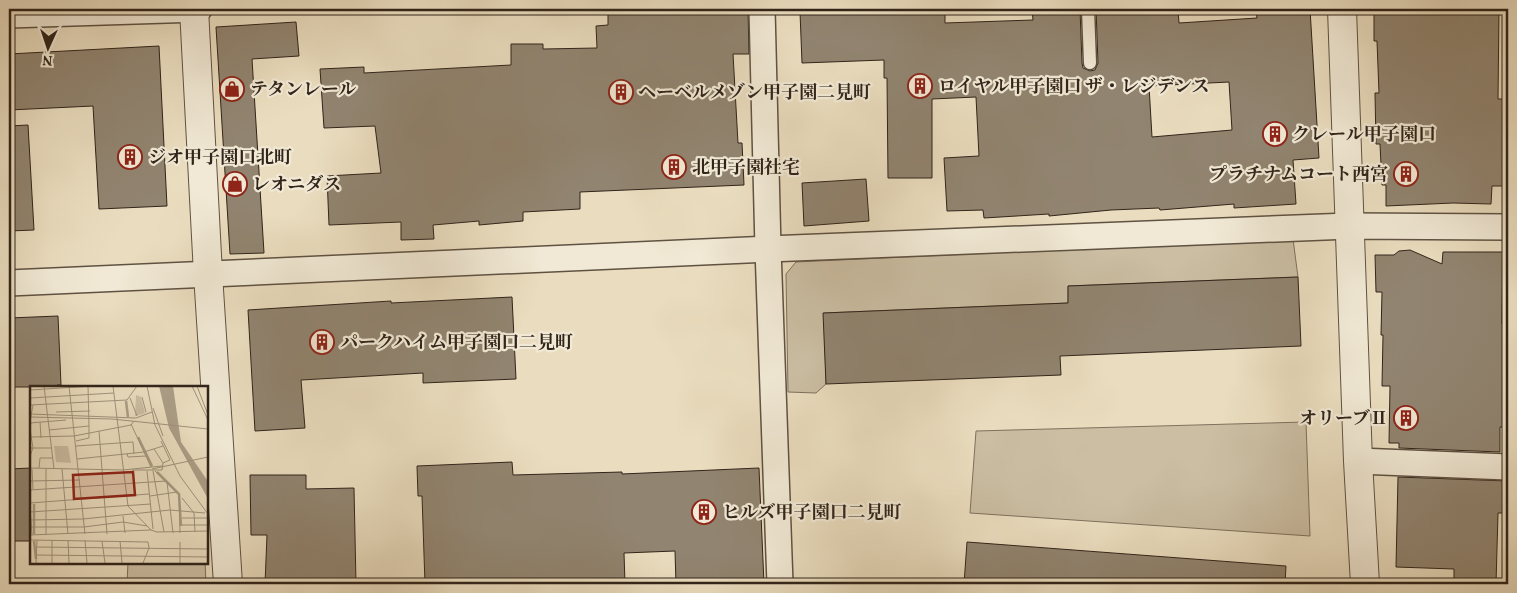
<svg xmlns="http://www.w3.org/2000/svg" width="1517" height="593" font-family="Vollkorn,'Noto Serif JP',serif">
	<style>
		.green { fill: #cbbea3; stroke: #7e715e }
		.building { fill: #918470; stroke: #31241a; fill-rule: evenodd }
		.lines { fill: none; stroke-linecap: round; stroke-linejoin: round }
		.service-casing { stroke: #5f5243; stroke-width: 15 }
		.minor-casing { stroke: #5f5243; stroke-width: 28 }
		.tertiary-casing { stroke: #5f5243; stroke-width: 30 }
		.service { stroke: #f1e9d5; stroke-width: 12 }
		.minor { stroke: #f1e9d5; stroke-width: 25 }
		.tertiary { stroke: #f1e9d5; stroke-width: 28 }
		.labels { text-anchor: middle; stroke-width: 4.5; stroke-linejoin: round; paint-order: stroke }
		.poi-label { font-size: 18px; font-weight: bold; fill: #31241a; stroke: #f1e9d5; text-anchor: start }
		.inset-river { fill: none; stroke: #ab9e87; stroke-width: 2.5 }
		.inset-road { fill: none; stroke: #a0937d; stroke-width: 1 }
		.view { fill: #8f2418; fill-opacity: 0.15; stroke: #8f2418; stroke-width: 2.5 }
		.inset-edge { fill: none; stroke: #31241a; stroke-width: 2.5 }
	</style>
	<rect width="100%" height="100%" fill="#eaddbf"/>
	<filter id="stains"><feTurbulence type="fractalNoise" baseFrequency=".004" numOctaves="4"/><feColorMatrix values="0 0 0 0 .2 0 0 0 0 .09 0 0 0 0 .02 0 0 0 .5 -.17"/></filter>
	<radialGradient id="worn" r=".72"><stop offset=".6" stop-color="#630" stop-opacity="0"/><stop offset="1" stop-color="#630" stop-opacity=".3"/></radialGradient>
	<!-- green -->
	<g class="green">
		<polygon points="1293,239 1298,277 1068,286 1068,303 824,313 826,384 816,393 788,392 786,274 796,262"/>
		<polygon points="1306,422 1310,536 970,513 976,431"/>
		<polygon points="128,562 205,562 206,584 127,584"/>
	</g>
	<!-- building -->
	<g class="building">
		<polygon points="724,9 748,9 749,54 733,54 738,143 742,143 744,185 580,192 580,209 523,212 523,221 479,225 479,221 433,225 434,239 401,240 401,222 329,225 327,176 381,173 375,126 324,128 320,69 364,67 364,73 511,65 511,44 543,44 543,49 597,48 596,26 608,25 608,14 704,12 704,10"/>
		<path d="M884,9h61v14l88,-3 -1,-11h48l2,54 1,5 7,3 5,-1 3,-7 -2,-54h82l1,14 78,-5 -1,-9h54l9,149 -26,2 3,44 -62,4v-4l-74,6 -1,-2 -48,2 -62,6v-2l-65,4 -1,-8 -36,1 -3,-53 35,-2 -3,-59 -44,2v79h-44l-1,-100h-3v-18l-82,3 -2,-51 84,-2zM1229,82l3,48 -80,7 -3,-51z"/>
		<polygon points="1374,9 1499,9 1498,99 1508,99 1508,186 1492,186 1491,204 1453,203 1386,206 1386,185 1382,185 1380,144 1376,144 1375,93 1379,93 1377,41 1374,41"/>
		<polygon points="296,22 299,56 252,59 264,253 230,254 216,27"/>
		<polygon points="159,46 167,206 99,209 93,106 9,110 9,54"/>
		<polygon points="28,125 34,230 9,231 9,126"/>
		<polygon points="866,179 869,221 804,226 802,183"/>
		<polygon points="1410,250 1442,264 1443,252 1503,252 1502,324 1508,324 1508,427 1500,427 1500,452 1399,448 1399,443 1389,443 1390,386 1382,386 1383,335 1381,335 1382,292 1376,292 1375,255 1394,255 1399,251"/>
		<polygon points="1298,277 1301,346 1060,356 1061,375 826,384 823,313 1068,303 1068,286"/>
		<polygon points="512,297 516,379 423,383 423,373 301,380 305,428 255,431 248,310 391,301 391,303"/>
		<polygon points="58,316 61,385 57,385 57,387 9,387 9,318"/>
		<polygon points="512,462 513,475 622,472 622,474 759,468 764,584 676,584 675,551 624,553 625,584 425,584 422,496 418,496 417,466"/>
		<polygon points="31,468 31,541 9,541 9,469"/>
		<polygon points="250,475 306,475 306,489 354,488 356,584 265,584 267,535 251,535"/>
		<polygon points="1398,477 1508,481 1508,513 1498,513 1496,584 1454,584 1454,569 1396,567"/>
		<polygon points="967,542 1286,566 1285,584 964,584"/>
	</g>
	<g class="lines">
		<defs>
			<polyline id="service" points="1088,9 1090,63"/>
			<g id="minor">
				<polyline points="762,9 768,249 780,584"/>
				<polyline points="9,15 199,9"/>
				<polyline points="9,283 768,249 1349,226 1508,227"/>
				<polyline points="1358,461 1508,467"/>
			</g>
			<g id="tertiary">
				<polyline points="194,9 208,274 228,584"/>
				<polyline points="1342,9 1358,461 1365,584"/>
			</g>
		</defs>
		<!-- service casing -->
		<use href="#service" class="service-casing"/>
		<!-- minor casing -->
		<use href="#minor" class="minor-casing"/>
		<!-- tertiary casing -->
		<use href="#tertiary" class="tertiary-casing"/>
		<!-- service -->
		<use href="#service" class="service"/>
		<!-- minor -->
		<use href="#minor" class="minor"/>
		<!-- tertiary -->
		<use href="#tertiary" class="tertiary"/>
	</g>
	<!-- icons -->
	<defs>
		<symbol id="building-ring" viewBox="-11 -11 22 22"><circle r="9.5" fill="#f1e9d5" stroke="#8f2418" stroke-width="1.5"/><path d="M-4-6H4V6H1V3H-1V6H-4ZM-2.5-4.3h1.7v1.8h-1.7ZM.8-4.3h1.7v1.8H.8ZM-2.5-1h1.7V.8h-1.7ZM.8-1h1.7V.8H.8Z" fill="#8f2418"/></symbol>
		<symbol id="shop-ring" viewBox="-11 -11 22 22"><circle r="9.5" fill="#f1e9d5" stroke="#8f2418" stroke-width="1.5"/><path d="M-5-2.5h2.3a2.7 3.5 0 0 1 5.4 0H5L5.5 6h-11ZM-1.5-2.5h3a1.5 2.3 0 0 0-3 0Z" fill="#8f2418"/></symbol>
	</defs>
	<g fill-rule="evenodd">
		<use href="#building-ring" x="906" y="72" width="28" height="28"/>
		<use href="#shop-ring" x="218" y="75" width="28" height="28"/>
		<use href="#building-ring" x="607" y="78" width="28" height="28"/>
		<use href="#building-ring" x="1261" y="120" width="28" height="28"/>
		<use href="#building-ring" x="116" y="143" width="28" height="28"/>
		<use href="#building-ring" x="660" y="153" width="28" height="28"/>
		<use href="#building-ring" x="1392" y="160" width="28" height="28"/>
		<use href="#shop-ring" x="221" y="170" width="28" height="28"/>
		<use href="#building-ring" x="308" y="328" width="28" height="28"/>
		<use href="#building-ring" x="1392" y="404" width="28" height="28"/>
		<use href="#building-ring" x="690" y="498" width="28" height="28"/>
	</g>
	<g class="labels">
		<!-- poi labels -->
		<g class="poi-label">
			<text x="938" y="92">ロイヤル甲子園口 ザ・レジデンス</text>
			<text x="250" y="95">テタンレール</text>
			<text x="638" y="98">ヘーベルメゾン甲子園二見町</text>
			<text x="1292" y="140">クレール甲子園口</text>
			<text x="148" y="163">ジオ甲子園口北町</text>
			<text x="692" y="173">北甲子園社宅</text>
			<text x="1388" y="180" text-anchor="end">プラチナムコート西宮</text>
			<text x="252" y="190">レオニダス</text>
			<text x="340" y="348">パークハイム甲子園口二見町</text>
			<text x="1388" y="424" text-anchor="end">オリーブⅡ</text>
			<text x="722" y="518">ヒルズ甲子園口二見町</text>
		</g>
	</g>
	<!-- overview -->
	<g transform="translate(30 386)">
		<rect width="178" height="178" fill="#eaddbf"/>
		<path d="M106,9l5,2 4,16 5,-1 -15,4zM24,60h14l3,17 -15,-1z" fill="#cbbea3"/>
		<path d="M129,0h14l8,56 26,38v17l-38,-69z" fill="#ab9e87"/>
		<path class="inset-river" d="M96,15l2,16M108,51l14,29M127,86l22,22 2,32M4,118v30M4,155l2,18"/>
		<path class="inset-road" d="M14,0l10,83M39,0l16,148M83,0l15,120 23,24 6,2 51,-1M117,0l8,39 25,51 28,38M162,0l16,34M167,0l11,29M0,4l63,-4M112,11l4,15M0,12l84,-5M100,12l7,18M0,19l97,-5 10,-14M123,22l10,28M26,26l34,-1M0,28l106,4 16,-6M0,31l82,2 96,10M0,36l3,-17M10,36l1,16M0,37l36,-3M101,38l20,43M0,43l3,19 -3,8M19,44l40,-4 -1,-40M69,45l8,103M2,51l42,-1 57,-11 3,-4M46,55l13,-3v-12M131,55l9,19 -7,3M46,60l57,-4 1,12M0,62h21M97,68l1,3 18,-1M47,73l67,-7 19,-6M0,82l93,2 39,-4M9,82l1,-10h12M2,83l1,20M16,83v66M32,83l6,65M122,83l56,-12M102,84h30l1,-7 -9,-14M117,85l6,58M123,85l11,61M125,85l24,24 1,38M0,95l50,-1M137,96l6,51M0,104l136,-9M120,110l27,-4M152,112l12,15 1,19M0,117l119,-9M0,119l2,30M0,126l121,-8M93,130l2,17M152,132h25M0,134l53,-1 87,-9 35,3M152,139h26M0,141h54l39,-5 24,4M0,149l121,-5M0,154l118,2 1,6M22,154v23M38,154l1,23M55,154l2,23M72,155l3,22M90,155l2,22M150,156v21M7,161l171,2M7,169l171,2M6,177l1,-23M113,177l6,-15"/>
		<path class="view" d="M103,86l2,23 -61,4 -1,-24z"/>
		<rect width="178" height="178" class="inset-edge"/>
	</g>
	<!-- margin -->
	<rect width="1517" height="593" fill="none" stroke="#eaddbf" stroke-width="30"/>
	<rect x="10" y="10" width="1497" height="573" fill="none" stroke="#31241a" stroke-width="2.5"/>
	<rect x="15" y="15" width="1487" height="563" fill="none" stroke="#31241a"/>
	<!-- north arrow -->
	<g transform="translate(48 48) rotate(183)" stroke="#f1e9d5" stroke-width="4" paint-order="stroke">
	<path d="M0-4L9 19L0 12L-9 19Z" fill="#31241a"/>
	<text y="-8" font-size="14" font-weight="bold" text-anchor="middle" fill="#31241a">N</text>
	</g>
	<rect width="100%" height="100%" filter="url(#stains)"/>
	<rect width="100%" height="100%" fill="url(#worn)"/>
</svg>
